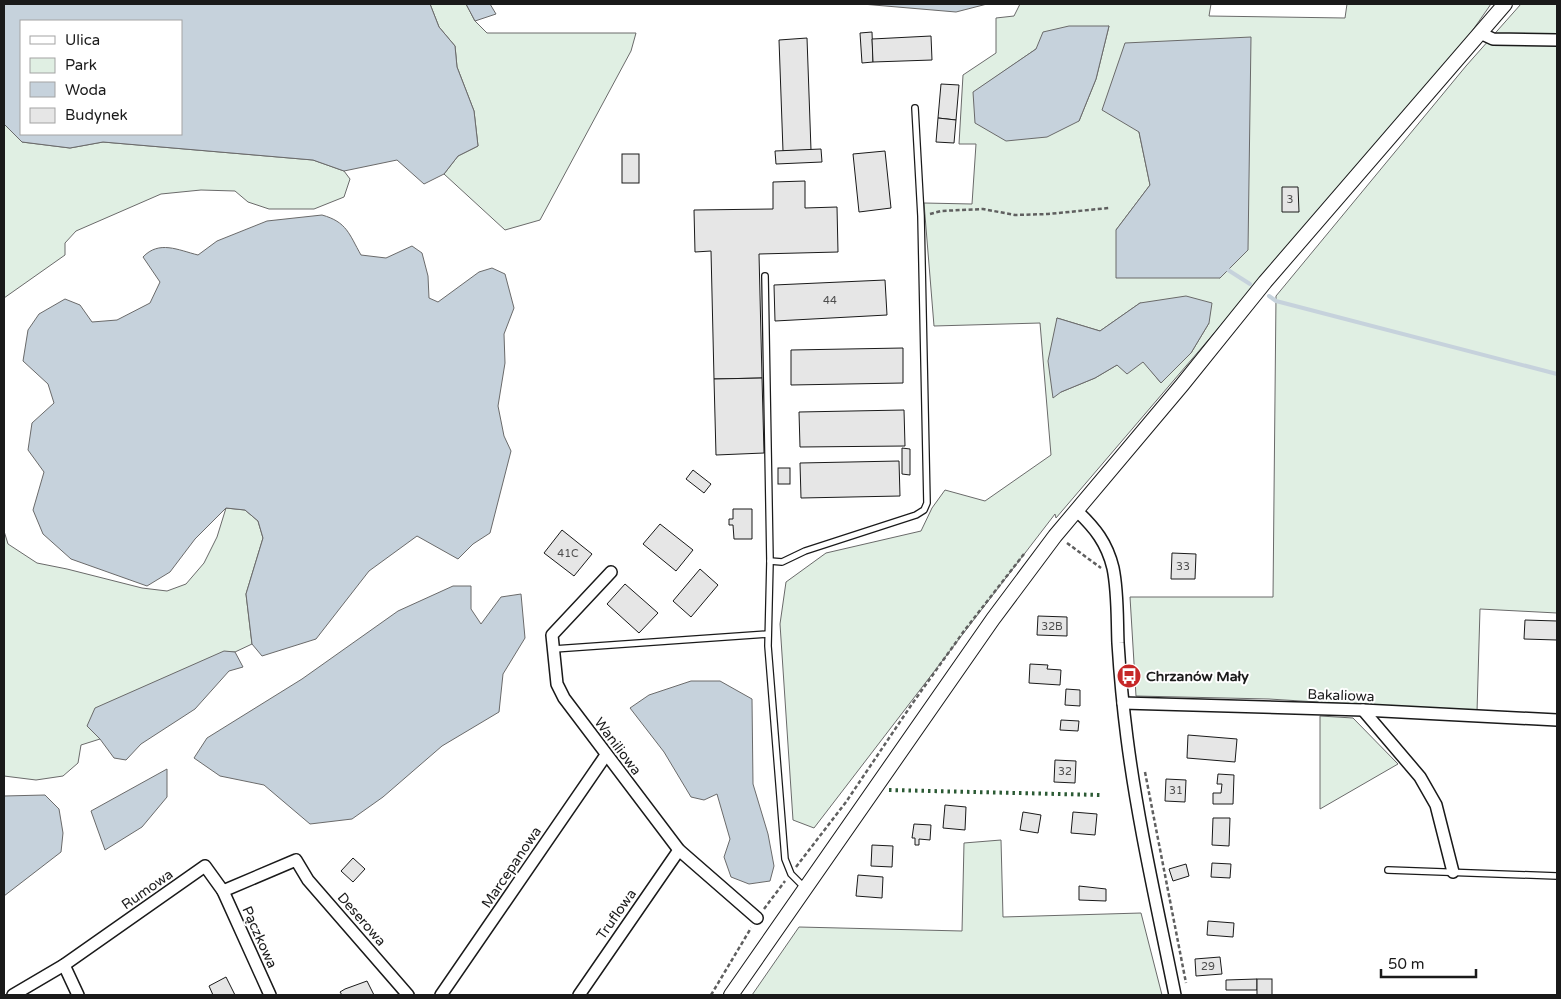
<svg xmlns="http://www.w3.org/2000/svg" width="1561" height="999" font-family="'Varela Round',sans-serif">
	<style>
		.green { fill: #e0efe3; stroke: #6a6a6a; fill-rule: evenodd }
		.water { fill: #c6d2dc; stroke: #6a6a6a; fill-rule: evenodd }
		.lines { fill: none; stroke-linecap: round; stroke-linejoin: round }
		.stream { stroke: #c6d2dc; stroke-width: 4 }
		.building { fill: #e6e6e6; stroke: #1a1a1a }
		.service-casing { stroke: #1a1a1a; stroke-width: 8 }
		.minor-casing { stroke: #1a1a1a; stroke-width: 14 }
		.tertiary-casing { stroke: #1a1a1a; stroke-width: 16 }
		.path { stroke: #5f5f5f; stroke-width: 2.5; stroke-dasharray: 4 2.5; stroke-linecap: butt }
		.service { stroke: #fff; stroke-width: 5.5 }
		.minor { stroke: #fff; stroke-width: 11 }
		.tertiary { stroke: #fff; stroke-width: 14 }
		.hedge { stroke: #2b5a34; stroke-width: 4; stroke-dasharray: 2.5 4; stroke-linecap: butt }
		.labels { text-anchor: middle; stroke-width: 4; stroke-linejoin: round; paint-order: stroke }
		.number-label { font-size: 11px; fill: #4d4d4d }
		.poi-label { font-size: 14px; font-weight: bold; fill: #1a1a1a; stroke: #fff; text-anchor: start }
		.street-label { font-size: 14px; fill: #1a1a1a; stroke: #fff }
	</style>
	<rect width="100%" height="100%" fill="#fff"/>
	<!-- green -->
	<g class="green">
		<polygon points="430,4 466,4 475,21 487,33 636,33 631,51 540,220 505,230 444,174 458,156 478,146 474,111 457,67 455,46 439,27"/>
		<path d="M1020,4h191l-2,12 136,2 2,-14h144l-21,30 -414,484 -1,-4 -241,314 -21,-8 -13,-196 6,-42 40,-29 95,-22 11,-23 13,-18 40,11 66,-46 -11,-132 -106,3 -10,-123 48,1 4,-60h-17l4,-69 33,-22v-35l18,-2zM1109,26l-13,53 -17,42 -105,-29 62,-43zM1139,132l109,118 -28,28 -104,-48 34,-45zM1140,303l69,20 -18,30 -30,30 -18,-22 -26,4 -22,13 -34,14 -4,-74 43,13z"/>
		<polygon points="1521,4 1557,4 1557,613 1480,609 1477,712 1269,699 1136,696 1130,597 1273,597 1276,296 1466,66"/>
		<polygon points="4,124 22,142 70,148 103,142 313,160 344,171 350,179 344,197 314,209 269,209 248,202 235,191 201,190 161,194 76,231 65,243 65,255 4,298"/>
		<polygon points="226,508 245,510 258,521 263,538 246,594 252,644 235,652 224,652 87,726 100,739 81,745 78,763 63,776 36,780 4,776 4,531 8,544 37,563 67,569 142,588 167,591 186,584 204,563 217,537"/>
		<polygon points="1320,716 1353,718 1398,764 1320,809"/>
		<polygon points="1001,840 1003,917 1141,913 1162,995 752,995 799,927 962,931 964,843"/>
	</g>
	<!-- water -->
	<g class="water">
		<path d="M4,4h426l9,23 16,19 2,21 17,44 4,35 -20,10 -14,18 -20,10 -27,-24 -53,11 -31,-11 -210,-18 -33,6 -48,-6 -18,-18zM181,21v113h-160v-113z"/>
		<polygon points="466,4 490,4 496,14 475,21"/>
		<polygon points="862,4 987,4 956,12"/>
		<polygon points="1069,26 1109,26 1096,79 1079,121 1047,137 1006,141 975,123 973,92 1036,49 1043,32"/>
		<polygon points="1251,37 1248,250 1220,278 1116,278 1116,230 1150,185 1139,132 1102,110 1125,43"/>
		<path d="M322,215c25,7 27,19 39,40l25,3 26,-12 10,7 6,23 1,22 9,4 41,-30 13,-4 13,6 9,34 -10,26 1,29 -7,43 6,30 7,15 -21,82 -17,11 -15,15 -41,-23 -48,35 -53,68 -54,17 -10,-12 -6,-50 17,-56 -5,-17 -13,-11 -19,-2 -31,31 -25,33 -23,14 -76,-27 -28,-25 -10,-24 11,-38 -16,-22 4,-27 22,-20 -6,-19 -25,-23 5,-31 11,-16 26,-15 15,6 12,17 25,-2 33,-17 10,-21 -17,-25c16,-17 35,-7 55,-2l19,-14 50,-20z"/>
		<polygon points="1186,296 1212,303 1209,323 1191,353 1161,383 1143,362 1127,374 1117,365 1095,378 1061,392 1053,398 1048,361 1057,318 1100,331 1140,303"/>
		<polygon points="453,586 471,586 471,609 481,624 501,597 521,594 525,638 503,674 499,712 442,746 383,797 352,819 310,824 264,785 220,776 194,758 207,738 302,679 398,611"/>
		<polygon points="224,651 235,652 243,667 229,671 195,709 141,744 126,760 114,758 100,739 87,726 95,708"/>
		<polygon points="691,681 720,681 752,699 753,784 768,834 774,866 770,881 749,884 731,877 724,857 730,839 717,794 704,800 691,797 664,752 630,708 649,695"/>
		<polygon points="167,769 167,797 142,827 105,850 91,811"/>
		<polygon points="45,795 59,809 63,833 61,852 4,896 4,796"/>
	</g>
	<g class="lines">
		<!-- stream -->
		<g class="stream">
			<polyline points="1228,270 1250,284"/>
			<polyline points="1269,296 1276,301 1557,374"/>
		</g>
	</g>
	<!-- building -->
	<g class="building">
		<polygon points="872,32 873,62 862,63 860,33"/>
		<polygon points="931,36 932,60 873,62 872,39"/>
		<polygon points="807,38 811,150 783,151 779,40"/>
		<polygon points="941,84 959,85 956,120 938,118"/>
		<polygon points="938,118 956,120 954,143 936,142"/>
		<polygon points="821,149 822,162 776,164 775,151"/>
		<polygon points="885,151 891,208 859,212 853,154"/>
		<rect x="622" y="154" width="17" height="29"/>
		<polygon points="805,181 805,208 837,207 838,252 759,254 762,378 714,379 711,251 695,252 694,210 773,209 773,182"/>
		<polygon points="1282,187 1298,187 1299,212 1282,212"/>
		<polygon points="885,280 887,315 775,321 774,285"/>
		<polygon points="903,348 903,383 791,385 791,350"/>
		<polygon points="762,378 764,453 716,455 714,379"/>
		<polygon points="904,410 905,446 800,447 799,412"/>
		<polygon points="902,448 910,449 910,475 902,474"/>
		<polygon points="899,461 900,496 801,498 800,463"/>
		<rect x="778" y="468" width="12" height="16"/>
		<polygon points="693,470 711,484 704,493 686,479"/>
		<polygon points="733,509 752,509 752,539 734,539 733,525 729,525 729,519 733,519"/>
		<polygon points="660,524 693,550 676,571 643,544"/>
		<polygon points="562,530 592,554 574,576 544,553"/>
		<polygon points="1172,553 1196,554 1195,579 1171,579"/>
		<polygon points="700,569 718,585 691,617 673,601"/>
		<polygon points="625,584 658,613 639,633 607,604"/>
		<polygon points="1038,616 1067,617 1067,636 1037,635"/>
		<polygon points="1525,620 1557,621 1557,640 1524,639"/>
		<polygon points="1030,664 1048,665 1047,669 1061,670 1060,685 1029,683"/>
		<polygon points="1066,689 1080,690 1080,706 1065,705"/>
		<polygon points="1061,720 1079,721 1078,731 1060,730"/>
		<polygon points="1188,735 1237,739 1235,762 1187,758"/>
		<polygon points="1055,760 1076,761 1075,783 1054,782"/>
		<polygon points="1218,774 1234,775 1233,804 1213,804 1213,793 1221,793 1222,784 1217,784"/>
		<polygon points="1166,779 1186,780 1185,802 1165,801"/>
		<polygon points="945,805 966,807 965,830 943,828"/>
		<polygon points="1023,812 1041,815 1038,833 1020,830"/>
		<polygon points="1073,812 1097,814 1095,835 1071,833"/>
		<polygon points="1213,818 1230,818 1229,846 1212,845"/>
		<polygon points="914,824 931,825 930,840 919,839 919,845 915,845 915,838 912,838"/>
		<polygon points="872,845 893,846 892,867 871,866"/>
		<polygon points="353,858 365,869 353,882 341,871"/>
		<polygon points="1212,863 1231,864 1230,878 1211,877"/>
		<polygon points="1186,864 1189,876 1173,881 1169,869"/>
		<polygon points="858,875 883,877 882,898 856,896"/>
		<polygon points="1079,886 1106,889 1106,901 1079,900"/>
		<polygon points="1208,921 1234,923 1233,937 1207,935"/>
		<polygon points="1220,957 1222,974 1196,976 1195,959"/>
		<polygon points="226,977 235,995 213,995 209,986"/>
		<polygon points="1257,979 1257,990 1226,990 1226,980"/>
		<rect x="1257" y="979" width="15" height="16"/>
		<polygon points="367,981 374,995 342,995 340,992 345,989"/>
	</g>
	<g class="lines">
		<defs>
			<g id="service">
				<polyline points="765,276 770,561 768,646 785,859 791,874 805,888"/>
				<polyline points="770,561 782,562 805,551 916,515 924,510 927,503 921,216 915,108"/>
				<polyline points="554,649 768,634"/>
				<polyline points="1388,870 1557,876"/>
			</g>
			<g id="minor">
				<polyline points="1480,33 1493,39 1557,40"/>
				<path d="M1077,511c18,17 30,32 36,57 5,24 4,50 5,75 2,32 5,64 9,95 11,86 31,172 48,257"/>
				<polyline points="611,572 552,635 557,684 564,698 679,850 757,918"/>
				<polyline points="1123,703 1363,710 1557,720"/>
				<polyline points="1363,710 1420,777 1436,805 1453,872"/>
				<polyline points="223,891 270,995"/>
				<polyline points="64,965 78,995"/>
				<polyline points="13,995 64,965 205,866 223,891 296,860 308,880 408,995"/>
				<polyline points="441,995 606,755"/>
				<polyline points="579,995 679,850"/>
			</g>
			<polyline id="tertiary" points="731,995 993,619 1055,536 1182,385 1265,282 1505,4"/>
		</defs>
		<!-- service casing -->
		<use href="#service" class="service-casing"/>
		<!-- minor casing -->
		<use href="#minor" class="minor-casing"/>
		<!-- tertiary casing -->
		<use href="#tertiary" class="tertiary-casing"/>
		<!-- path -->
		<g class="path">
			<polyline points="930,214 941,211 983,209 1015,215 1048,214 1109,208"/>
			<polyline points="1067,543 1101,568"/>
			<polyline points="1145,772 1186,983"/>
			<polyline points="796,867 846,802 912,704 964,631 1024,554"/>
			<polyline points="764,909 785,881"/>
			<polyline points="711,995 751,928"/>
		</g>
		<!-- service -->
		<use href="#service" class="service"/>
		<!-- minor -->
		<use href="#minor" class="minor"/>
		<!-- tertiary -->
		<use href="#tertiary" class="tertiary"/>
		<!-- hedge -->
		<polyline class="hedge" points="889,790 1101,795"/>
	</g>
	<!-- icons -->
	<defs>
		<symbol id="bus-disc" viewBox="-11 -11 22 22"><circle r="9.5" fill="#c62828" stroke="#fff"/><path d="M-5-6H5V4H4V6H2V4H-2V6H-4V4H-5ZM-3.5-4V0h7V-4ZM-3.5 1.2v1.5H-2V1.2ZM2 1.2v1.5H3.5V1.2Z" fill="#fff"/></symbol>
	</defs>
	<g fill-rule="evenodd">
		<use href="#bus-disc" x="1115" y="662" width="28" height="28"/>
	</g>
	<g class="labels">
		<!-- number labels -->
		<g class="number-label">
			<text x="1290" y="203">3</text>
			<text x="830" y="304">44</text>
			<text x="568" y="557">41C</text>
			<text x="1183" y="570">33</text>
			<text x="1052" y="630">32B</text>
			<text x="1065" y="775">32</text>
			<text x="1176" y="794">31</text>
			<text x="1208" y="970">29</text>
		</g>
		<!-- poi labels -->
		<g class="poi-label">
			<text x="1146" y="681">Chrzanów Mały</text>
		</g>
		<!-- street labels -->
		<g class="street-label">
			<text transform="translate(1341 695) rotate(2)" y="5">Bakaliowa</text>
			<text transform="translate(618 746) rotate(53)" y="5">Waniliowa</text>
			<text transform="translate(511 867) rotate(-56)" y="5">Marcepanowa</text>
			<text transform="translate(147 889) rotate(-35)" y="5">Rumowa</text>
			<text transform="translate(616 914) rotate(-55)" y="5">Truflowa</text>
			<text transform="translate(362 919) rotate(49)" y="5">Deserowa</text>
			<text transform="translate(260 937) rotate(66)" y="5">Pączkowa</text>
		</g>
	</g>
	<!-- border -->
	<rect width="1561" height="999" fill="none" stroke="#1a1a1a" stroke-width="10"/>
	<!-- legend -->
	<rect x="20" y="20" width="162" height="115" fill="#ffffff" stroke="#a3a3a3"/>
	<rect x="30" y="36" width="25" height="8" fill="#ffffff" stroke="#a3a3a3"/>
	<text x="65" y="45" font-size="15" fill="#1a1a1a">Ulica</text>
	<rect x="30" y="58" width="25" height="15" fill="#e0efe3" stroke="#a3a3a3"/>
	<text x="65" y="70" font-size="15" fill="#1a1a1a">Park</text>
	<rect x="30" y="82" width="25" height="15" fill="#c6d2dc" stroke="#a3a3a3"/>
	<text x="65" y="95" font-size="15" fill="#1a1a1a">Woda</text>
	<rect x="30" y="108" width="25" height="15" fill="#e6e6e6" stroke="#a3a3a3"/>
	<text x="65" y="120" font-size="15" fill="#1a1a1a">Budynek</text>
	<!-- scale -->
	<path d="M1381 969v8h95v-8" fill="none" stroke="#1a1a1a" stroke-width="2.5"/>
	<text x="1388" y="969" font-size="15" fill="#1a1a1a" stroke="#ffffff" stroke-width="4" paint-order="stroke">50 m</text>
</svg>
